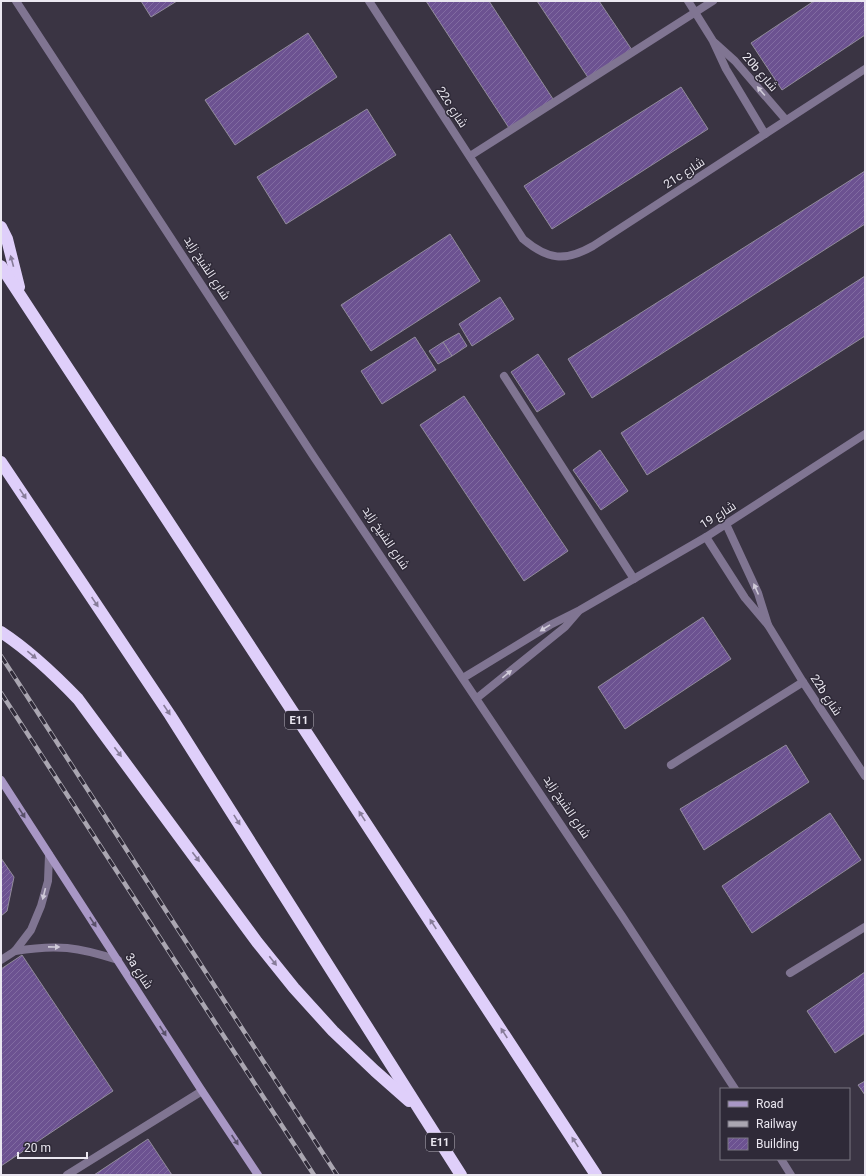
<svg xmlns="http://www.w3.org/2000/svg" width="866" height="1176" font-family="Roboto,Cairo,sans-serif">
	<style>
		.building { fill: url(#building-hatch); stroke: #928c9c }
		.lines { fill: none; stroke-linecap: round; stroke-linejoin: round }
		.lane { stroke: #807592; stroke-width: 8 }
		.street { stroke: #807592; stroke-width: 8 }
		.secondary { stroke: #a897c5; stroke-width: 8 }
		.highway { stroke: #dfcffa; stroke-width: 12 }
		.rail-casing { stroke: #aaa6b1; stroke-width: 4.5 }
		.rail { stroke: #2f2a38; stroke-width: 3; stroke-dasharray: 9; stroke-linecap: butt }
		.oneway { fill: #d0cbd9 }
		.oneway2 { fill: #877c99 }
		.oneway3 { fill: #595069 }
		.labels { text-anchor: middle; stroke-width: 3; stroke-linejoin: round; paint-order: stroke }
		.shield { fill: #2f2a38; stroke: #b3afba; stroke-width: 1 }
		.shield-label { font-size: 11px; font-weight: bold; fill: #ebe8f1 }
		.street-label { font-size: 12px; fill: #ebe8f1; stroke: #2f2a38 }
	</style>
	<defs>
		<pattern id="building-hatch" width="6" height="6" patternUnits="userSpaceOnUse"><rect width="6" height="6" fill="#6c5291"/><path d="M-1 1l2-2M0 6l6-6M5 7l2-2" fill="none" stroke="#816ba1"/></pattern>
	</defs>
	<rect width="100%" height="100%" fill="#3a3443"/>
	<!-- building -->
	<g class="building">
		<polygon points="141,1 177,1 151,17"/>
		<polygon points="426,1 489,1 553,99 509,128"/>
		<polygon points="537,1 599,1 632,50 589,79"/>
		<polygon points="814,1 865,1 865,35 782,90 751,43"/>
		<polygon points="308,33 337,77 235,145 205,100"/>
		<polygon points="681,87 708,129 552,229 524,186"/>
		<polygon points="367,109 396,155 286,224 257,177"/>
		<polygon points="865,171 865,224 592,398 568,359"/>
		<polygon points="450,234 480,281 371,351 341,305"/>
		<polygon points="865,276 865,336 647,475 621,433"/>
		<polygon points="500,297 514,319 472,346 459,324"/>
		<polygon points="459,333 467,346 452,356 443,342"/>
		<polygon points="415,337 436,370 382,404 361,371"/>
		<polygon points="443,342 452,356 438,364 429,351"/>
		<polygon points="538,354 565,394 537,412 511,372"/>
		<polygon points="464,396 568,551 524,581 420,425"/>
		<polygon points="600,450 628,491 601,510 573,470"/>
		<polygon points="703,617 731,659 625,729 598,687"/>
		<polygon points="786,745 809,782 704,850 680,809"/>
		<polygon points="830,813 861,860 752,933 722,886"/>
		<polygon points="1,858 14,877 7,911 1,916"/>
		<polygon points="22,955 113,1091 1,1166 1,969"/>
		<polygon points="865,972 865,1033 835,1053 807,1011"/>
		<polygon points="865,1081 865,1095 858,1085"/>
		<polygon points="148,1139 172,1175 94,1175"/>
	</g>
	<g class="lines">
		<!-- lane -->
		<g class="lane">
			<polyline points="470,156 713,1"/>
			<polyline points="504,376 634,579"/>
			<polyline points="671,765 803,682"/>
			<polyline points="790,973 865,927"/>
			<polyline points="67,1175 202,1091"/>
		</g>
		<!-- street -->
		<g class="street">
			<polyline points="16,1 314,457 622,916 735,1089"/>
			<path d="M369,1l154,238c25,21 42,23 70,7l272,-177"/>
			<polyline points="688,1 713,41 726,69 765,134"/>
			<polyline points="715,43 735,61 786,120"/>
			<polyline points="726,524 758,593 768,625"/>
			<polyline points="706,537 745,598 768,625 803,682 865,776"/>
			<polyline points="463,678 550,625 580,610 706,537 865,434"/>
			<polyline points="477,698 565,627 578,612"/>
			<path d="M15,951c42,-7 63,-4 103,9"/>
			<polyline points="1,960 15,951 31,930 41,906 48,881 49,855"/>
			<polyline points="781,1159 791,1175"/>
		</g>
		<!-- secondary -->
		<polyline class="secondary" points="1,780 202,1091 258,1175"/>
		<!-- highway -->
		<g class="highway">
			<polyline points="1,227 7,239 19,287"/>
			<polyline points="1,266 596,1175"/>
			<polyline points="1,462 170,715 419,1109 461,1175"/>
			<path d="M1,632c29,19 53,42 77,67l179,243 37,46 39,43 42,40 34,30"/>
		</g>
		<defs>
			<g id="rail">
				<polyline points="1,656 337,1175"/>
				<polyline points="1,693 314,1175"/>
			</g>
		</defs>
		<!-- rail casing -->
		<use href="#rail" class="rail-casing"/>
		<!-- rail -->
		<use href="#rail" class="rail"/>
	</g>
	<!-- one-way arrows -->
	<defs><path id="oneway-solid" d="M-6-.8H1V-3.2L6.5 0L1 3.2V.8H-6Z"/></defs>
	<g class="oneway">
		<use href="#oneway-solid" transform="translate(761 91) rotate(-131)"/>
		<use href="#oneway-solid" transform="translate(756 589) rotate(-114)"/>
		<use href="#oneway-solid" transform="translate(545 628) rotate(148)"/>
		<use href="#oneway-solid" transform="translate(507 674) rotate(-39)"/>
		<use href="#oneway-solid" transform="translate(44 894) rotate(104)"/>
		<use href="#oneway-solid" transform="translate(54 947) rotate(1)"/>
	</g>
	<g class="oneway2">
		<use href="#oneway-solid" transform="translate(12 261) rotate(-105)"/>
		<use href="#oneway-solid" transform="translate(23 494) rotate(56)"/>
		<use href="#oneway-solid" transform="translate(95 602) rotate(56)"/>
		<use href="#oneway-solid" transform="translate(32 655) rotate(39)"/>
		<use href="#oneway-solid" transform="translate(167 710) rotate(56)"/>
		<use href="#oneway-solid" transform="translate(118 752) rotate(53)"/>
		<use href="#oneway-solid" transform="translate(362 816) rotate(-123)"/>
		<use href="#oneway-solid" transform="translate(237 820) rotate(58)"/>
		<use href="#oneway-solid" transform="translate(196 857) rotate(53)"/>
		<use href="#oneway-solid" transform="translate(433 924) rotate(-123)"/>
		<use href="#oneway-solid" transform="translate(273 961) rotate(52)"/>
		<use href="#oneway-solid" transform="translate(504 1033) rotate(-123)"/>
		<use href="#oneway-solid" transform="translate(575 1142) rotate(-123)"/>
	</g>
	<g class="oneway3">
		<use href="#oneway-solid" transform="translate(22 813) rotate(57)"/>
		<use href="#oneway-solid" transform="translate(93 922) rotate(57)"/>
		<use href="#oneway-solid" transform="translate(163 1031) rotate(57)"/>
		<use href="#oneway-solid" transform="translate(235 1140) rotate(56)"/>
	</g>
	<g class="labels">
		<!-- shield labels -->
		<g class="shield">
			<rect x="285" y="711" width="28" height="18" rx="3"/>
			<rect x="426" y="1133" width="28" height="18" rx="3"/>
		</g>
		<g class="shield-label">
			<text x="299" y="724">E11</text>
			<text x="440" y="1146">E11</text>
		</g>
		<!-- street labels -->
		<g class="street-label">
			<text transform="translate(760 72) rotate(49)" y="4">20b شارع</text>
			<text transform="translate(452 107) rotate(57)" y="4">22c شارع</text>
			<text transform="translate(684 173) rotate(-33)" y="4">21c شارع</text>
			<text transform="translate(207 268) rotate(57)" y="4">شارع الشيخ زايد</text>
			<text transform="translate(718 515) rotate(-32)" y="4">شارع 19</text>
			<text transform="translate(386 538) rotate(56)" y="4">شارع الشيخ زايد</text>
			<text transform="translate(826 695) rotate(57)" y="4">22b شارع</text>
			<text transform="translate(567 807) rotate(56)" y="4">شارع الشيخ زايد</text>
			<text transform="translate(139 971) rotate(57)" y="4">3a شارع</text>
		</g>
	</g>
	<!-- border -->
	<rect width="866" height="1176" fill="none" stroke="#ebe8f1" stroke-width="4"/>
	<!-- legend -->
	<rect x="720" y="1088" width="130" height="72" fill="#2f2a38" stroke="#7a7682"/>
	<rect x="728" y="1101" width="20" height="6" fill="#a897c5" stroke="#7a7682"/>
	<text x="756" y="1108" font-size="12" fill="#ebe8f1">Road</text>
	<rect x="728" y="1121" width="20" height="6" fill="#aaa6b1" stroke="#7a7682"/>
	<text x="756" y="1128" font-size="12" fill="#ebe8f1">Railway</text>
	<rect x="728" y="1138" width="20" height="12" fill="url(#building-hatch)" stroke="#7a7682"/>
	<text x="756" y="1148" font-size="12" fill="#ebe8f1">Building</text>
	<!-- scale -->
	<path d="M18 1152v6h69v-6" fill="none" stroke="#ebe8f1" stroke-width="2"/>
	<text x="24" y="1152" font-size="12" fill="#ebe8f1" stroke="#2f2a38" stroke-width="3" paint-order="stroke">20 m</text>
</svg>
